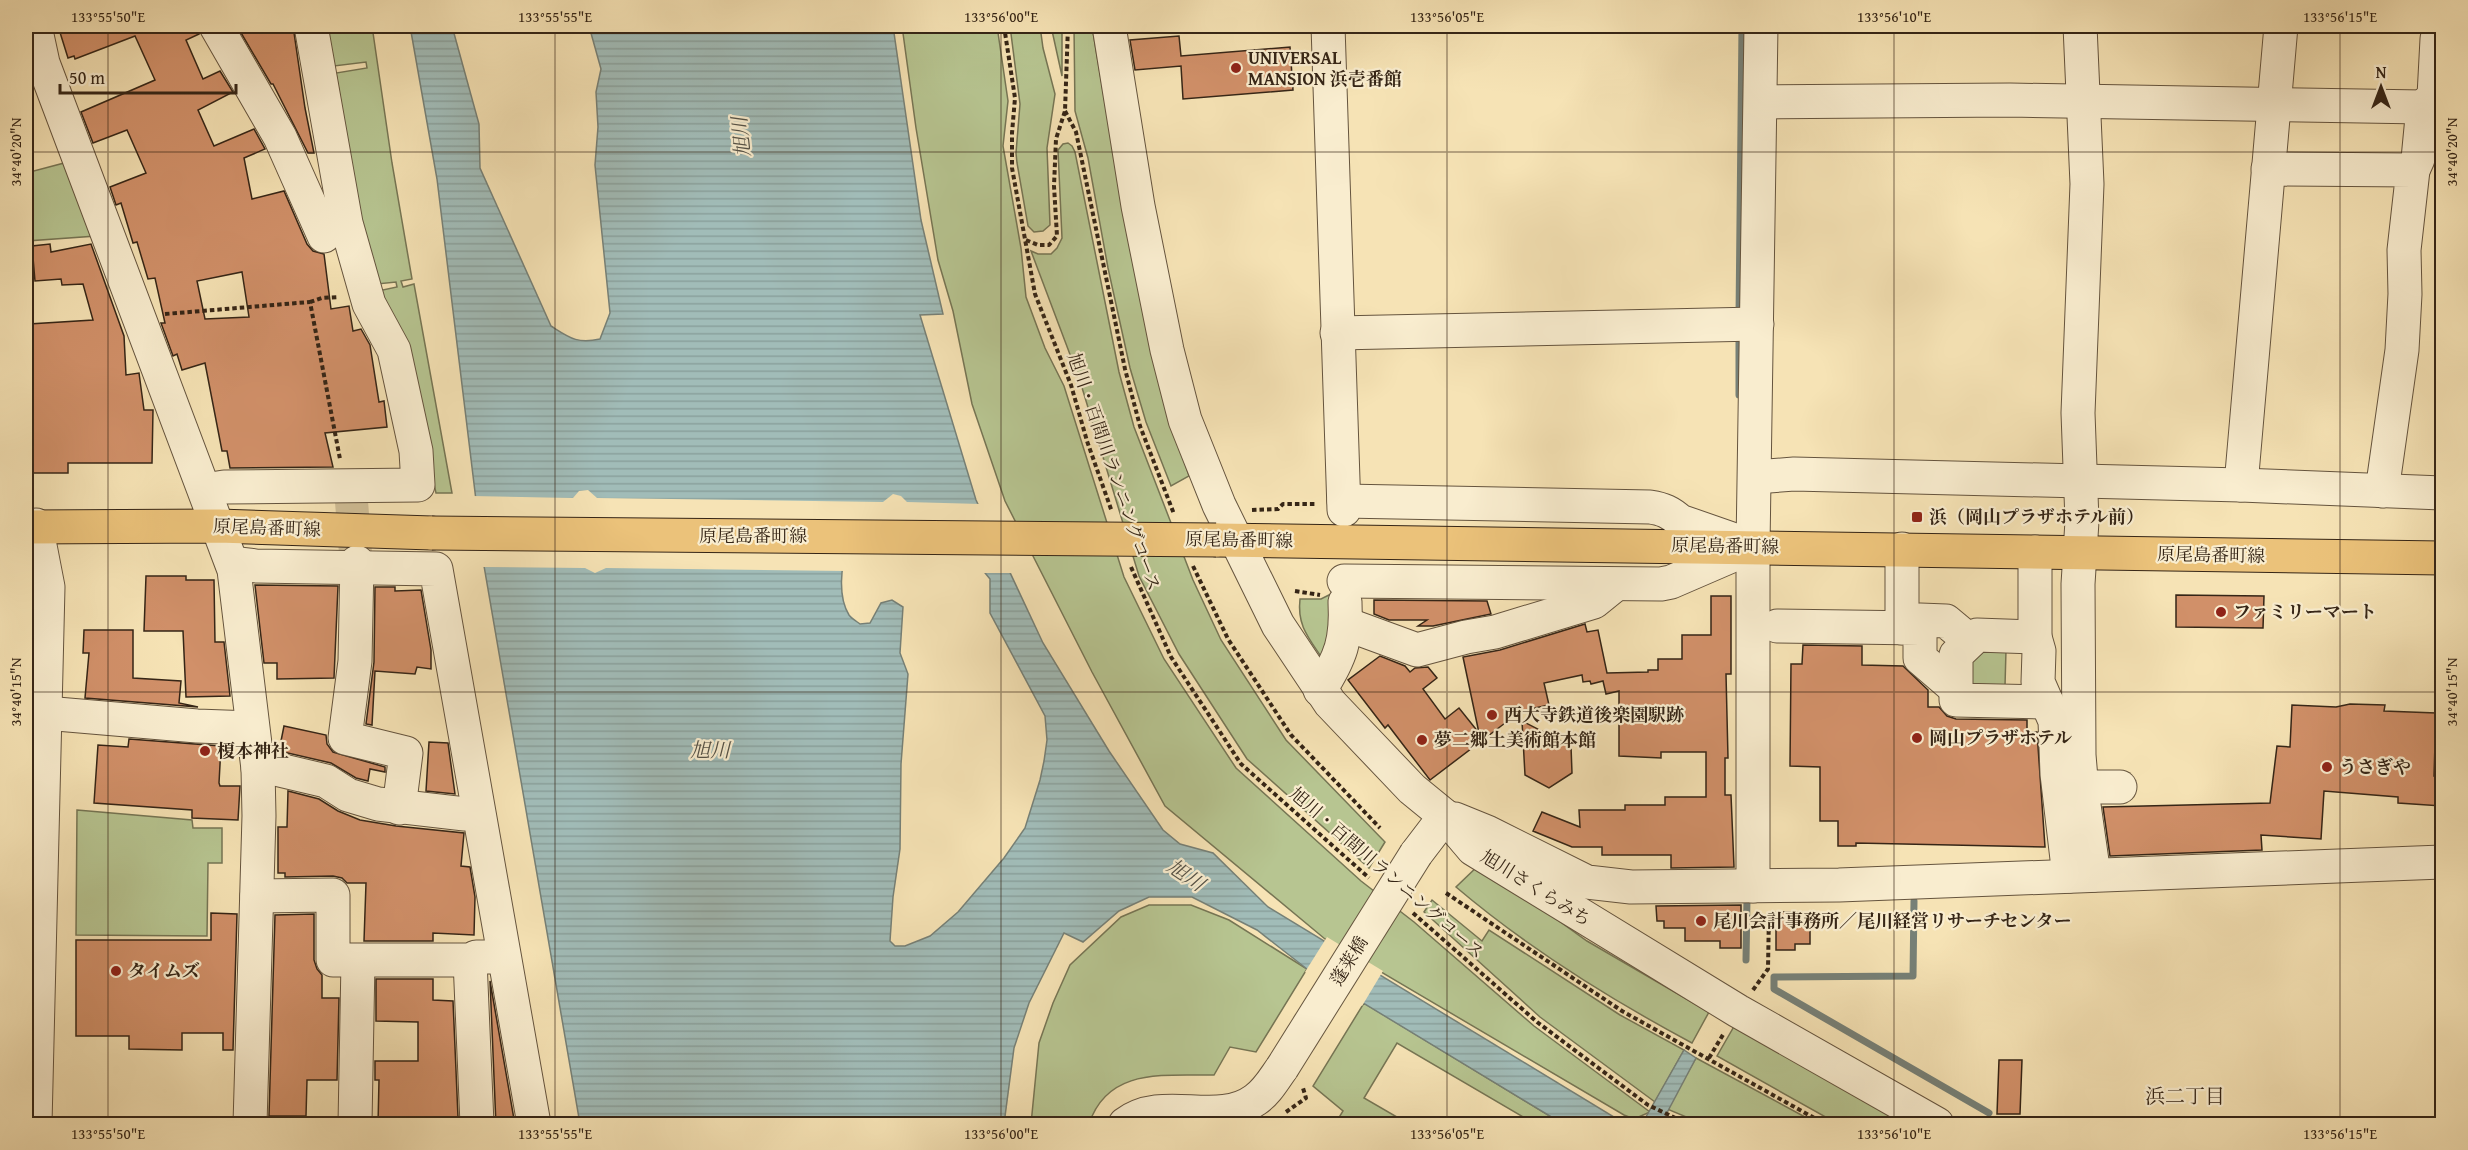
<svg xmlns="http://www.w3.org/2000/svg" width="2468" height="1150" font-family="'Gentium Book Plus','Noto Serif JP',serif">
	<style>
		.green { fill: #b7c591; stroke: #767554; stroke-width: 1.5 }
		.water { fill: url(#water-rules); stroke: #768077; stroke-width: 1.5; fill-rule: evenodd }
		.pier { fill: #f6e3b5 }
		.lines { fill: none; stroke-linecap: round; stroke-linejoin: round }
		.stream { stroke: #768077; stroke-width: 7 }
		.building { fill: #d19069; stroke: #352516; stroke-width: 1.5; fill-rule: evenodd }
		.minor-tunnel { stroke: #cfbd95; stroke-width: 33; stroke-dasharray: 33 16; stroke-linecap: butt }
		.minor-casing { stroke: #65543e; stroke-width: 35 }
		.major-casing { stroke: #352516; stroke-width: 35 }
		.path { stroke: #352516; stroke-width: 4; stroke-dasharray: 4.5 3; stroke-linecap: butt }
		.minor { stroke: #f9edcf; stroke-width: 33 }
		.major { stroke: #ebc27a; stroke-width: 33 }
		.minor-bridge-casing { stroke: #65543e; stroke-width: 35; stroke-linecap: butt }
		.major-bridge-casing { stroke: #352516; stroke-width: 35; stroke-linecap: butt }
		.minor-bridge { stroke: #f9edcf; stroke-width: 33 }
		.major-bridge { stroke: #ebc27a; stroke-width: 33 }
		.ticks { fill: none; stroke: #352516; stroke-width: 1.5; stroke-opacity: 0.45 }
		.poi-dot { fill: #8f2418; stroke: #f9edcf; stroke-width: 2 }
		.labels { text-anchor: middle; stroke-width: 4.5; stroke-linejoin: round; paint-order: stroke }
		.poi-label { font-size: 18px; font-weight: bold; fill: #352516; stroke: #f9edcf; text-anchor: start }
		.street-label { font-size: 18px; fill: #352516; stroke: #f9edcf }
		.water-label { font-size: 20px; font-style: italic; fill: #555247; stroke: #f9edcf }
		.neighbourhood-label { font-size: 20px; fill: #352516; stroke: #f9edcf }
		.neatline { fill: none; stroke: #352516; stroke-width: 2 }
		.ticks-label { font-size: 15px; text-anchor: middle; fill: #352516 }
	</style>
	<defs>
		<pattern id="water-rules" width="6" height="5" patternUnits="userSpaceOnUse" patternTransform="scale(1.5)"><rect width="6" height="5" fill="#a1bcb8"/><path d="M0 2.5h6" fill="none" stroke="#8ba19d"/></pattern>
	</defs>
	<rect width="100%" height="100%" fill="#f6e3b5"/>
	<filter id="stains"><feTurbulence type="fractalNoise" baseFrequency=".00333" numOctaves="4"/><feColorMatrix values="0 0 0 0 .2 0 0 0 0 .09 0 0 0 0 .02 0 0 0 .5 -.17"/></filter>
	<radialGradient id="worn" r=".72"><stop offset=".6" stop-color="#630" stop-opacity="0"/><stop offset="1" stop-color="#630" stop-opacity=".3"/></radialGradient>
	<!-- green -->
	<g class="green">
		<polygon points="327,26 372,26 392,163 412,279 401,281 403,287 414,284 452,493 436,493 413,386 378,291 397,287 396,282 377,284 360,217 336,73 367,68 366,62 334,66"/>
		<polygon points="902,26 997,26 1008,101 1003,146 1021,248 1026,297 1045,348 1064,386 1124,577 1164,659 1236,768 1361,881 1414,922 1534,1026 1650,1112 1634,1119 1624,1115 1325,939 1165,806 1092,672 1005,501 972,404 953,311 938,260 916,128"/>
		<polygon points="1010,26 1040,26 1043,48 1055,94 1047,148 1050,225 1043,231 1034,232 1028,226 1017,163 1016,153 1020,104"/>
		<polygon points="1051,26 1062,26 1062,76"/>
		<path d="M1074,26h18c26,152 49,302 97,450l-18,10 -25,-64 -16,-54 -22,-100 -20,-110 -13,-47z"/>
		<polygon points="1068,143 1072,146 1075,152 1119,372 1134,427 1193,580 1221,640 1286,740 1385,842 1369,868 1247,759 1179,654 1139,576 1080,381 1031,251 1038,254 1051,254 1057,248 1062,238 1058,150 1063,144"/>
		<polygon points="68,162 96,236 27,241 33,291 26,291 26,173"/>
		<path d="M1333,593l5,4 -16,61c-14,-21 -25,-33 -22,-59h21z"/>
		<polygon points="1982,649 2006,650 2005,686 1974,685 1969,680 1970,656"/>
		<polygon points="77,810 192,820 193,828 222,828 222,863 208,863 207,936 76,935"/>
		<path d="M1480,864l107,77 122,71 -17,31c-84,-45 -163,-94 -236,-156z"/>
		<polygon points="1432,900 1482,941 1489,930 1620,1015 1684,1050 1655,1102 1540,1017 1424,912"/>
		<path d="M1149,905h42l38,15 78,49 -51,83 -26,-5 -16,28c-50,1 -106,-8 -125,49h-58l8,-81 14,-40 17,-38 51,-48z"/>
		<polygon points="1364,1003 1563,1124 1535,1124 1397,1043 1364,1098 1409,1124 1335,1124 1343,1111 1313,1086"/>
		<polygon points="1736,1023 1907,1124 1838,1124 1717,1056"/>
		<polygon points="1696,1058 1818,1124 1703,1124 1667,1109"/>
	</g>
	<!-- water -->
	<path class="water" d="M410,26h42l27,98 1,44 71,158c19,12 26,18 49,13l10,-26 -15,-148 3,-38 -2,-35 5,-23 -12,-43h304l28,194 22,94 -23,1 56,185 67,143 66,108 54,79 17,14 33,9 55,54 354,215h21l41,-72 12,8 -35,66h-98l-256,-155 -50,-39 -65,-33h-43l-30,14 -36,31 -19,-9 -35,70 -15,45 -10,76h-424l-96,-558 -47,-387zM849,548h96l27,9 18,22v34l55,103 2,24 -3,21 -4,19 -15,48 -21,30 -46,54 -28,24 -25,10h-10l-5,-5 3,-44 7,-48 1,-85 7,-90 -8,-21 3,-46 -11,-7 -11,3 -11,20 -10,1c-4,-3 -9,-6 -11,-9 -11,-18 -9,-50 0,-67z"/>
	<!-- pier -->
	<g class="pier">
		<polygon points="588,490 597,498 883,502 893,494 901,496 907,502 981,504 1014,573 981,573 971,559 945,551 850,551 847,557 846,571 606,568 595,573 585,568 481,567 472,496 573,498 579,491"/>
		<polygon points="1327,937 1383,971 1362,1006 1305,972"/>
	</g>
	<g class="lines">
		<!-- stream -->
		<g class="stream">
			<polyline points="1739,317 1742,26"/>
			<polyline points="1739,395 1739,334"/>
			<polyline points="1914,901 1913,976 1774,977 1774,989 1989,1113"/>
			<polyline points="1746,960 1747,898"/>
		</g>
	</g>
	<!-- building -->
	<g class="building">
		<path d="M58,26h139l2,8 -13,6 17,39 17,-8 13,21 -35,18 16,36 40,-17 11,20 -21,9 8,41 32,-8 23,53 6,7 11,3 7,55 18,-3 4,25 8,-2 9,16 9,57 5,-1 3,26 -62,6 8,34 -103,1 -3,-17h-5l-17,-88 -23,7 -5,-16 -4,2 -12,-33h4l-10,-45 -7,1 -11,-37 -4,1 -12,-40 -5,2 -6,-18 36,-14 -19,-43 -34,13 -12,-31 74,-32 -20,-44 -60,23 -1,-3 -6,2zM242,272l7,45 -44,2 -8,-38z"/>
		<polygon points="237,26 293,26 305,108 314,153 308,153 273,84 271,84"/>
		<polygon points="1179,36 1181,56 1290,47 1293,90 1183,99 1181,66 1135,70 1130,40"/>
		<polygon points="50,244 51,252 91,244 124,336 126,375 139,373 144,410 153,410 152,463 68,463 68,473 26,473 26,372 29,372 29,324 93,320 83,284 62,285 61,279 35,281 32,246"/>
		<polygon points="146,576 186,576 186,580 214,580 215,642 224,642 230,696 186,697 183,631 144,631"/>
		<polygon points="255,585 338,586 334,678 277,679 277,663 264,663"/>
		<polygon points="375,587 395,587 395,591 421,590 431,650 431,669 417,667 415,674 375,671 372,725 366,724 374,662"/>
		<polygon points="2176,595 2264,596 2263,628 2176,627"/>
		<polygon points="1711,596 1731,596 1731,674 1726,674 1728,758 1725,758 1725,795 1731,795 1734,867 1671,868 1671,855 1602,855 1602,847 1572,847 1533,831 1542,812 1580,827 1579,810 1625,810 1625,805 1665,805 1665,797 1706,797 1706,752 1661,752 1661,758 1619,756 1619,691 1606,694 1603,681 1591,684 1590,681 1583,682 1582,675 1544,683 1549,705 1507,714 1513,717 1430,780 1388,725 1385,728 1348,680 1380,656 1405,666 1410,672 1415,668 1428,667 1437,678 1423,689 1445,719 1459,708 1479,733 1463,657 1500,650 1585,624 1587,632 1598,630 1607,673 1648,672 1648,670 1658,670 1658,659 1682,659 1682,635 1711,635"/>
		<polygon points="1374,600 1487,601 1491,614 1433,626 1418,626 1427,620 1389,620 1374,614"/>
		<polygon points="84,630 133,630 133,678 181,681 179,703 198,707 85,698 89,653 83,653"/>
		<polygon points="1803,645 1862,646 1862,665 1903,666 1928,690 1928,707 1939,707 1947,716 1956,719 2027,720 2027,732 2037,732 2045,847 1856,843 1856,846 1838,846 1838,821 1820,821 1820,767 1790,766 1791,664 1802,664"/>
		<polygon points="2350,704 2385,705 2384,711 2436,713 2434,776 2442,776 2442,806 2398,803 2398,797 2324,791 2321,839 2261,835 2262,850 2110,856 2103,807 2270,803 2277,746 2290,747 2292,705 2336,707"/>
		<polygon points="1522,721 1571,746 1572,773 1549,788 1525,775"/>
		<polygon points="284,726 326,735 327,744 333,752 385,767 385,772 370,769 368,781 356,778 331,763 279,751"/>
		<polygon points="129,739 221,746 219,783 220,786 240,786 238,820 192,818 192,810 94,803 98,745 128,747"/>
		<polygon points="429,742 448,743 455,794 426,791"/>
		<polygon points="288,791 319,799 338,811 360,820 396,826 464,833 461,866 470,867 475,897 474,935 433,933 433,941 364,941 366,883 347,883 342,878 333,876 285,877 285,873 278,873 278,827 287,827"/>
		<polygon points="1741,905 1741,948 1720,948 1720,941 1685,941 1685,928 1664,928 1664,921 1657,921 1656,906"/>
		<polygon points="1776,912 1810,912 1810,944 1795,944 1795,950 1776,950"/>
		<polygon points="211,913 237,914 233,1050 223,1050 223,1033 182,1033 182,1050 129,1049 129,1036 76,1036 76,940 211,940"/>
		<polygon points="314,914 314,960 317,969 322,975 322,998 339,998 337,1080 307,1080 306,1116 269,1116 275,915"/>
		<polygon points="376,979 433,979 433,1000 453,1001 458,1117 426,1117 426,1119 419,1119 419,1125 378,1125 379,1080 375,1080 375,1061 418,1061 418,1022 376,1021"/>
		<polygon points="490,981 515,1125 496,1125"/>
		<polygon points="1999,1060 2022,1060 2020,1114 1997,1114"/>
	</g>
	<g class="lines">
		<!-- minor-tunnel -->
		<polyline class="minor-tunnel" points="351,495 356,560"/>
		<defs>
			<g id="minor">
				<polyline points="35,26 43,63 234,570 258,769 259,816 250,1124"/>
				<polyline points="216,26 280,137 324,236"/>
				<polyline points="1109,26 1138,206 1167,350 1185,420 1219,505 1278,625 1330,703 1412,789 1445,816 1473,849 1738,1011 1937,1124"/>
				<polyline points="1328,26 1344,510"/>
				<polyline points="2080,26 2087,184 2078,413 2082,521 2078,584 2079,755 2082,791 2094,875"/>
				<polyline points="1761,102 2010,100 2423,107"/>
				<polyline points="2268,169 2413,170 2404,250 2405,294 2402,350 2382,491"/>
				<polyline points="2413,170 2418,159 2423,107 2434,96 2437,39 2442,39"/>
				<polyline points="1337,333 1757,324"/>
				<polyline points="1755,477 1794,474 2241,485 2442,493"/>
				<polyline points="2241,485 2281,26"/>
				<polyline points="205,490 224,487 418,485 416,451 394,350 369,304 346,223 311,26"/>
				<path d="M1344,501l306,6c13,2 20,5 30,14l72,25"/>
				<polyline points="2035,552 2035,637 2039,651 2038,682 2055,721 2057,774 2069,876"/>
				<polyline points="357,562 355,661 345,738 406,753 399,808"/>
				<polyline points="232,563 256,566 436,569 534,1124"/>
				<polyline points="1344,581 1661,584 1671,582 1752,547"/>
				<polyline points="1346,624 1417,650 1466,637 1495,632 1594,602 1615,585"/>
				<polyline points="1777,626 1920,628 1920,658 1956,689"/>
				<polyline points="1902,628 1902,549"/>
				<polyline points="1920,628 1920,620 1946,621 1970,641"/>
				<polyline points="2035,637 1977,635 1956,655 1956,700 2047,702"/>
				<path d="M1320,690c21,-33 27,-50 25,-88"/>
				<polyline points="45,713 197,726 252,728"/>
				<polyline points="258,769 271,768 326,781 348,795 378,804 465,814"/>
				<polyline points="2082,787 2120,787"/>
				<polyline points="1455,819 1487,832 1587,882 1631,887 1839,885 2442,862"/>
				<polyline points="1416,854 1445,816"/>
				<polyline points="1753,886 1753,546 1761,26"/>
				<polyline points="257,896 333,895 333,960 470,960 476,957 490,957"/>
				<polyline points="470,960 477,1124"/>
				<polyline points="35,1124 48,587 36,525"/>
				<polyline points="355,1124 358,961"/>
				<path d="M1125,1124c38,-29 92,4 130,-24 12,-8 19,-21 27,-32"/>
			</g>
			<g id="major">
				<polyline points="26,527 219,526 432,533"/>
				<polyline points="1216,540 2442,558"/>
			</g>
		</defs>
		<!-- minor casing -->
		<use href="#minor" class="minor-casing"/>
		<!-- major casing -->
		<use href="#major" class="major-casing"/>
		<!-- path -->
		<g class="path">
			<polyline points="1004,26 1015,98 1012,133 1012,168 1035,294 1071,385 1087,441 1112,512"/>
			<polyline points="1065,111 1076,132 1125,369 1140,426 1174,514"/>
			<polyline points="1026,240 1038,245 1049,245 1057,236 1054,186 1056,139 1065,111 1068,26"/>
			<polyline points="310,302 322,298 339,297"/>
			<polyline points="165,314 310,302 340,459"/>
			<polyline points="1252,510 1278,509 1283,504 1317,504"/>
			<polyline points="1193,566 1228,639 1291,735 1380,828"/>
			<polyline points="1131,567 1171,657 1241,764 1369,878"/>
			<polyline points="1295,591 1320,595"/>
			<polyline points="1446,893 1622,1011 1825,1124"/>
			<polyline points="1413,913 1537,1022 1648,1105 1688,1124"/>
			<polyline points="1753,990 1768,969 1769,912"/>
			<polyline points="1709,1058 1724,1033"/>
			<polyline points="1286,1112 1306,1098 1303,1088"/>
		</g>
		<!-- minor -->
		<use href="#minor" class="minor"/>
		<!-- major -->
		<use href="#major" class="major"/>
		<defs>
			<polyline id="minor-bridge" points="1282,1068 1416,854"/>
			<polyline id="major-bridge" points="432,533 1216,540"/>
		</defs>
		<!-- minor-bridge casing -->
		<use href="#minor-bridge" class="minor-bridge-casing"/>
		<!-- major-bridge casing -->
		<use href="#major-bridge" class="major-bridge-casing"/>
		<!-- minor-bridge -->
		<use href="#minor-bridge" class="minor-bridge"/>
		<!-- major-bridge -->
		<use href="#major-bridge" class="major-bridge"/>
	</g>
	<!-- ticks -->
	<path class="ticks" d="M108,26v1098M555,26v1098M1001,26v1098M1447,26v1098M1894,26v1098M2340,26v1098M26,152h2416M26,692h2416"/>
	<!-- markers -->
	<g class="poi-dot">
		<circle cx="1236" cy="68" r="6"/>
		<rect x="1911" y="511" width="12" height="12" rx="3"/>
		<circle cx="2221" cy="612" r="6"/>
		<circle cx="1492" cy="715" r="6"/>
		<circle cx="1917" cy="738" r="6"/>
		<circle cx="1422" cy="740" r="6"/>
		<circle cx="205" cy="751" r="6"/>
		<circle cx="2327" cy="767" r="6"/>
		<circle cx="1701" cy="921" r="6"/>
		<circle cx="116" cy="971" r="6"/>
	</g>
	<g class="labels">
		<!-- poi labels -->
		<g class="poi-label">
			<text x="1248" y="64">UNIVERSAL<tspan x="1248" dy="21">MANSION 浜壱番館</tspan></text>
			<text x="1929" y="523">浜（岡山プラザホテル前）</text>
			<text x="2233" y="618">ファミリーマート</text>
			<text x="1504" y="721">西大寺鉄道後楽園駅跡</text>
			<text x="1929" y="744">岡山プラザホテル</text>
			<text x="1434" y="746">夢二郷土美術館本館</text>
			<text x="217" y="757">榎本神社</text>
			<text x="2339" y="773">うさぎや</text>
			<text x="1713" y="927">尾川会計事務所／尾川経営リサーチセンター</text>
			<text x="128" y="977">タイムズ</text>
		</g>
		<!-- street labels -->
		<g class="street-label">
			<text transform="translate(1114 472) rotate(71)" y="6">旭川・百間川ランニングコース</text>
			<text transform="translate(267 528) rotate(2)" y="6">原尾島番町線</text>
			<text x="753" y="542">原尾島番町線</text>
			<text transform="translate(1239 540) rotate(1)" y="6">原尾島番町線</text>
			<text transform="translate(1725 546) rotate(1)" y="6">原尾島番町線</text>
			<text transform="translate(2211 555) rotate(1)" y="6">原尾島番町線</text>
			<text transform="translate(1387 873) rotate(41)" y="6">旭川・百間川ランニングコース</text>
			<text transform="translate(1536 888) rotate(32)" y="6">旭川さくらみち</text>
			<text transform="translate(1349 961) rotate(-58)" y="6">蓬莱橋</text>
		</g>
		<!-- water labels -->
		<g class="water-label">
			<text transform="translate(741 137) rotate(-96)" y="7">旭川</text>
			<text x="710" y="757">旭川</text>
			<text transform="translate(1186 875) rotate(34)" y="7">旭川</text>
		</g>
		<!-- neighbourhood labels -->
		<g class="neighbourhood-label">
			<text x="2185" y="1103">浜二丁目</text>
		</g>
	</g>
	<!-- margin -->
	<rect width="2468" height="1150" fill="none" stroke="#f6e3b5" stroke-width="66"/>
	<!-- north arrow -->
	<g transform="translate(2381 87)" stroke="#f9edcf" stroke-width="4.5" paint-order="stroke">
	<path d="M0-4.5L10 22L0 15L-10 22Z" fill="#352516"/>
	<text y="-9" font-size="16" font-weight="bold" text-anchor="middle" fill="#352516">N</text>
	</g>
	<!-- scale -->
	<path d="M60 84v9h176v-9" fill="none" stroke="#352516" stroke-width="3"/>
	<text x="69" y="84" font-size="18" fill="#352516" stroke="#f9edcf" stroke-width="4.5" paint-order="stroke">50 m</text>
	<rect x="33" y="33" width="2402" height="1084" class="neatline"/>
	<g class="ticks-label">
		<text x="108" y="22">133°55'50"E</text>
		<text x="555" y="22">133°55'55"E</text>
		<text x="1001" y="22">133°56'00"E</text>
		<text x="1447" y="22">133°56'05"E</text>
		<text x="1894" y="22">133°56'10"E</text>
		<text x="2340" y="22">133°56'15"E</text>
		<text transform="translate(16 152) rotate(-90)" y="5">34°40'20"N</text>
		<text transform="translate(2452 152) rotate(-90)" y="5">34°40'20"N</text>
		<text transform="translate(16 692) rotate(-90)" y="5">34°40'15"N</text>
		<text transform="translate(2452 692) rotate(-90)" y="5">34°40'15"N</text>
		<text x="108" y="1139">133°55'50"E</text>
		<text x="555" y="1139">133°55'55"E</text>
		<text x="1001" y="1139">133°56'00"E</text>
		<text x="1447" y="1139">133°56'05"E</text>
		<text x="1894" y="1139">133°56'10"E</text>
		<text x="2340" y="1139">133°56'15"E</text>
	</g>
	<rect width="100%" height="100%" filter="url(#stains)"/>
	<rect width="100%" height="100%" fill="url(#worn)"/>
</svg>
